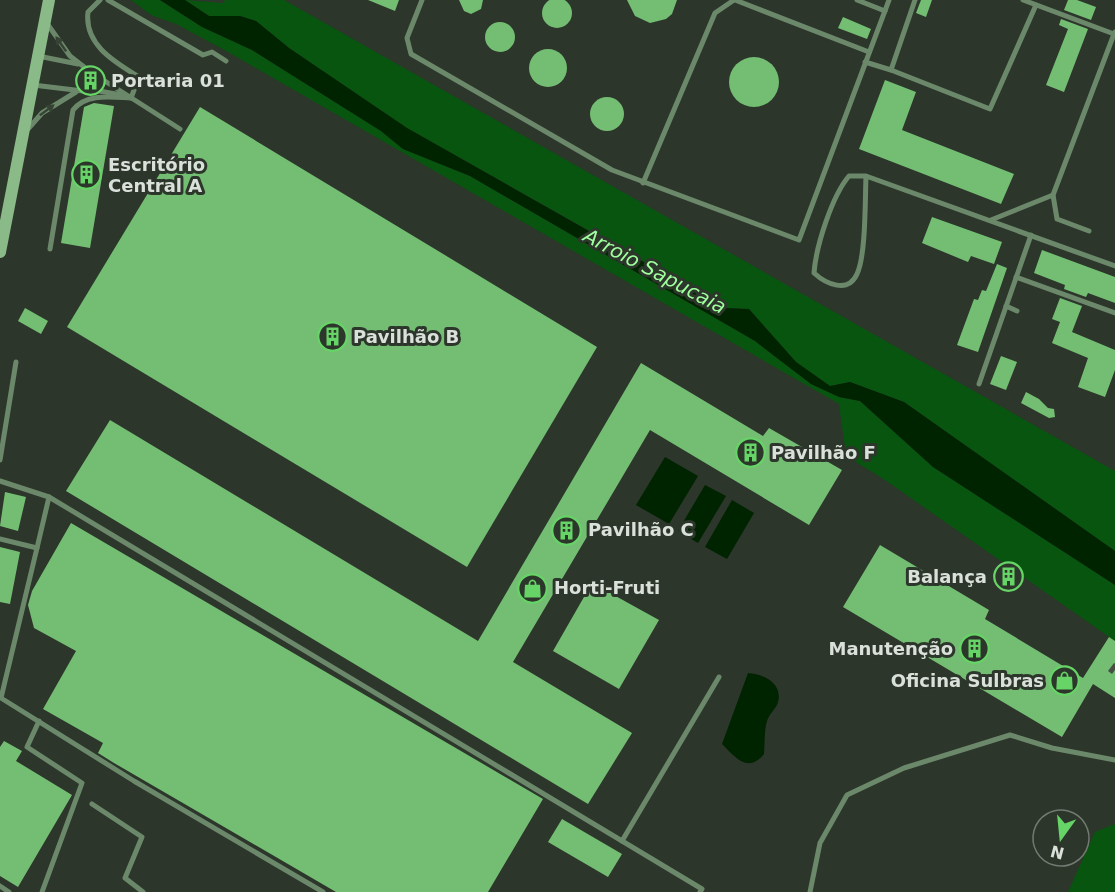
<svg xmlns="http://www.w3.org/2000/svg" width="1115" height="892" font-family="'DejaVu Sans',sans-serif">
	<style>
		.green { fill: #08550f }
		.water { fill: #002300 }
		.building { fill: #74be73 }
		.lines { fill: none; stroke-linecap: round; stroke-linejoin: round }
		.minor-tunnel { stroke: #465045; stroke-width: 10; stroke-dasharray: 10 5; stroke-linecap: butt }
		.service { stroke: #6b896a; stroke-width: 5 }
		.secondary { stroke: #8aba88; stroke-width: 12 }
		.oneway { fill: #354234 }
		.labels { text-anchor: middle; stroke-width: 6; stroke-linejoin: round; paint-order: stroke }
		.poi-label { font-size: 18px; font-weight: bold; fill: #dae1da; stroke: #2c362b; text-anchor: start }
		.water-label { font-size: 20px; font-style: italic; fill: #9fff9d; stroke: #2c362b }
	</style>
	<rect width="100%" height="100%" fill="#2c362b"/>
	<!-- green -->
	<g class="green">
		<polygon points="131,0 160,0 202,27 252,50 381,131 403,149 470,176 755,341 811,384 839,397 860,401 933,467 1115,585 1115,641 885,480 846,456 839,404 228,52 176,24 151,15"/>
		<polygon points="185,0 223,3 225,0 284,0 1115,471 1115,551 904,402 850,382 830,386 796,362 749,309 726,308 407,128 289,48 256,21 240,16 209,16"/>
		<polygon points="1115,824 1115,892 1068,892 1095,832"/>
	</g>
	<!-- water -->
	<g class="water">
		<polygon points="160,0 185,0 209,16 240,16 256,21 289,48 407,128 725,308 749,309 796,362 830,386 850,382 904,402 1115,551 1115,585 933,467 860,401 839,397 811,384 755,341 470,176 403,149 381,131 252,50 202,27"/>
		<polygon points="665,457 698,476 669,524 636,505"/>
		<polygon points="705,485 726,496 698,543 678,531"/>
		<polygon points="732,500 754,513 727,559 705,547"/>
		<path d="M748,673c17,1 37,12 29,32 -3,5 -8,10 -10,16 -3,10 -2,22 -3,33 -16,20 -29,3 -42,-10z"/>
	</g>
	<!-- building -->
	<g class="building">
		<circle cx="557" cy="13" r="15"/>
		<polygon points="368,0 399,0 395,11"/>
		<polygon points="459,0 483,0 481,9 471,14 464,11"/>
		<polygon points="627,0 677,0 672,14 666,19 650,23 635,16"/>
		<polygon points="921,0 932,0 926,17 916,13"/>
		<polygon points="1068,0 1077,0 1096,7 1091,20 1064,10"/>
		<polygon points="843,17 871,29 867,39 838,28"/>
		<polygon points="1061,19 1088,29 1064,92 1046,85 1068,29 1059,25"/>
		<circle cx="500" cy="37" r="15"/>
		<circle cx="548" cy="68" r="19"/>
		<circle cx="754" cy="82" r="25"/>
		<polygon points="92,67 98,68 92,75 95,81 89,89 91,94 87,95 88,90 84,86 87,75 93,71"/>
		<polygon points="885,80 916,92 902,130 1014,174 1001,204 859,149"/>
		<circle cx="607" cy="114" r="17"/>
		<polygon points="94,103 114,106 90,248 61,243 84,107"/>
		<polygon points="200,107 597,347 467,567 67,327"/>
		<polygon points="932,217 1002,242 994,264 971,256 968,262 922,243"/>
		<polygon points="1042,250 1115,277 1115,303 1088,293 1086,297 1064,289 1065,285 1034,273"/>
		<polygon points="997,264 1007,268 978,352 957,345 974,299 978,300 982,290 986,291"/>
		<polygon points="1060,298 1082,306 1072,332 1115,350 1115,370 1105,397 1078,387 1088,358 1052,343 1060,322 1052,319"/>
		<polygon points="25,308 48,321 41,334 18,321"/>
		<polygon points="1001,356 1017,362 1006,390 990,384"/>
		<polygon points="641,363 763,436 769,428 842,470 809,525 650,430 513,662 632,733 588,804 66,491 110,420 478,641"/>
		<polygon points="1026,392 1039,399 1048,408 1054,409 1055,417 1049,418 1021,403"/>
		<polygon points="5,492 26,497 18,531 0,526"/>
		<polygon points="71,523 543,799 488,892 336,892 114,763 98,753 103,743 43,709 76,651 34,628 28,605 32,591"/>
		<polygon points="880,545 989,610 985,619 1083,678 1109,637 1115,641 1115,698 1093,684 1062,737 843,607"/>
		<polygon points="0,547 20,552 10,604 0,602"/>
		<polygon points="592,583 659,620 619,689 553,651"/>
		<polygon points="4,741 22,751 16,761 72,795 18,887 0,876 0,747"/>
		<polygon points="562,819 622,854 608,877 548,842"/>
	</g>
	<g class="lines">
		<!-- minor-tunnel -->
		<polyline class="minor-tunnel" points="1111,667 1115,670"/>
		<!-- service -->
		<g class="service">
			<path d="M100,0l-12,12c-4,33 27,50 51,65l-8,21"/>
			<polyline points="108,0 203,55 212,52 226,61"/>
			<polyline points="422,0 407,38 411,54 612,170 799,240 889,0"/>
			<polyline points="735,0 869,52"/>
			<polyline points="857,0 885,11"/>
			<polyline points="1023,0 1114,34 1115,32"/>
			<polyline points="46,22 70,56 88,70"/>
			<polyline points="38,56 78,64"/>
			<polyline points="865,62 891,70 915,0"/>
			<polyline points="891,70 990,109 1036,5"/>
			<polyline points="97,76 180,129"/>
			<polyline points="33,85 83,91"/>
			<polyline points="94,90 121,95"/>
			<polyline points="28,129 42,113 76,92"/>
			<path d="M866,176c-1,24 0,79 -9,98 -9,20 -31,10 -43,-1 2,-27 18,-77 35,-97h17l249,90"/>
			<polyline points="643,183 715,13 734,0"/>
			<polyline points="991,220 1053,195"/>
			<polyline points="1089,231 1057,219 1053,195 1114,34"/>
			<path d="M50,249l23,-139c13,-17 38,-13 58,-12"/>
			<polyline points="1016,277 1115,313"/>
			<polyline points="1006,306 1017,311"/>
			<polyline points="979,384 1031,235"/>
			<polyline points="0,460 16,362"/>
			<polyline points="0,481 49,497 702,889 700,892"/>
			<polyline points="0,539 37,548 1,698 134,781 323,892"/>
			<polyline points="37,548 49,497"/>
			<polyline points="39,721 27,747 82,783 42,892"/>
			<polyline points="92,804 142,837 125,878 143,892"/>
			<polyline points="622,841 719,677"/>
			<polyline points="0,886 9,892"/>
			<polyline points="810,892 820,843 847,795 904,768 1010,735 1052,748 1115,760"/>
		</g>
		<!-- secondary -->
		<polyline class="secondary" points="0,252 49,0"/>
	</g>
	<!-- one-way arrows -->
	<defs><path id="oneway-solid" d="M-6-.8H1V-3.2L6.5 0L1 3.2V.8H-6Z" transform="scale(1.5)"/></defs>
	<g class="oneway">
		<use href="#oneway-solid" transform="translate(61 44) rotate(-125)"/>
		<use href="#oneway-solid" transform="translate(47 110) rotate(-37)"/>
	</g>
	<!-- icons -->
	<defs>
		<symbol id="building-ring" viewBox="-11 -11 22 22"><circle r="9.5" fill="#2c362b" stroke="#66d466" stroke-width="1.5"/><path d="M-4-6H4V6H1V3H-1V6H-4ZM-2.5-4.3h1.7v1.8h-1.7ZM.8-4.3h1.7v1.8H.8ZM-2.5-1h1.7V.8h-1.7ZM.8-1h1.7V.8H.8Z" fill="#66d466"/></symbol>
		<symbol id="shop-ring" viewBox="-11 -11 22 22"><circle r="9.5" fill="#2c362b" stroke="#66d466" stroke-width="1.5"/><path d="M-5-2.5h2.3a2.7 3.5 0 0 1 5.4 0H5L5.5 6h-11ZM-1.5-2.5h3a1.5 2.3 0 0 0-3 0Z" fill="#66d466"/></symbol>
	</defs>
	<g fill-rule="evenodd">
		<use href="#building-ring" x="74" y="64" width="33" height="33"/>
		<use href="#building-ring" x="70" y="158" width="33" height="33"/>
		<use href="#building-ring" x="316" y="320" width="33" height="33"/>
		<use href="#building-ring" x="734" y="436" width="33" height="33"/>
		<use href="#building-ring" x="550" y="514" width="33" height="33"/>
		<use href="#building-ring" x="992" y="560" width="33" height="33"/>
		<use href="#shop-ring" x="516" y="572" width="33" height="33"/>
		<use href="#building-ring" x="958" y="632" width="33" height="33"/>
		<use href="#shop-ring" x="1048" y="664" width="33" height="33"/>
	</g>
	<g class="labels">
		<!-- poi labels -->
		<g class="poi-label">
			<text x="111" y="87">Portaria 01</text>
			<text x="108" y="171">Escritório<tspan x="108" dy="21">Central A</tspan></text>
			<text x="353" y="343">Pavilhão B</text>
			<text x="771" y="459">Pavilhão F</text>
			<text x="588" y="536">Pavilhão C</text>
			<text x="987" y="583" text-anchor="end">Balança</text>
			<text x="554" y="594">Horti-Fruti</text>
			<text x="953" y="655" text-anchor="end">Manutenção</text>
			<text x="1044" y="687" text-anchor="end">Oficina Sulbras</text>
		</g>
		<!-- water labels -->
		<g class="water-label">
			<text transform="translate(655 271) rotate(28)" y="7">Arroio Sapucaia</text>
		</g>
	</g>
	<!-- north arrow -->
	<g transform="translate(1061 838) rotate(195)"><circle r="28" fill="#2c362b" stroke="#727a71" stroke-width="1.5"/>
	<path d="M0-4.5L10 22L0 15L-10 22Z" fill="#66d466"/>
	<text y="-9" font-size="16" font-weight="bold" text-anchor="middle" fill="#dae1da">N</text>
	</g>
</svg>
